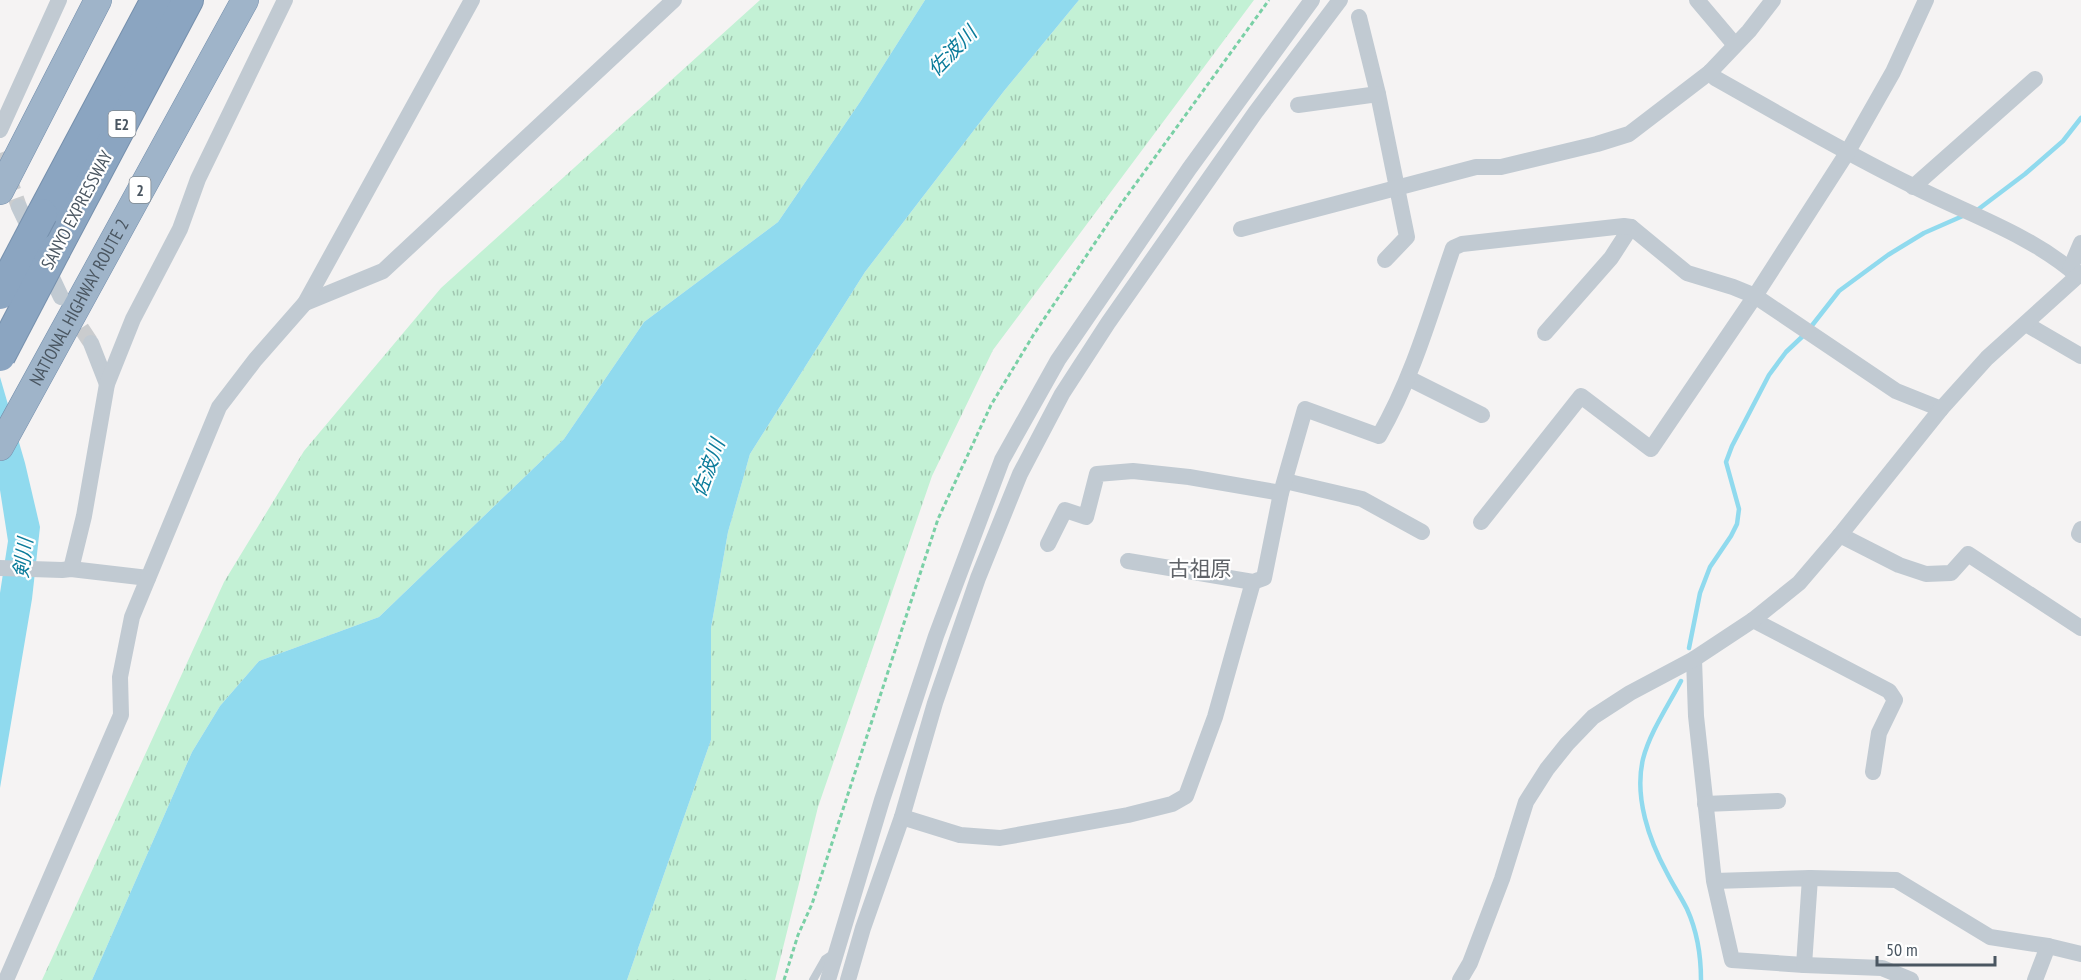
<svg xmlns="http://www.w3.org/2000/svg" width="2081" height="980" font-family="'PT Sans Narrow','Noto Sans JP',sans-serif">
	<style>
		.grass { fill: url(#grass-tufts) }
		.water { fill: #90daee }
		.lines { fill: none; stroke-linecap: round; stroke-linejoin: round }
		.stream { stroke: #90daee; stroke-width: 4.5 }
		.minor-tunnel { stroke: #caccce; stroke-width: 16; stroke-dasharray: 16 8; stroke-linecap: butt }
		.trunk-casing { stroke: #7690ad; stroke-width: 28 }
		.motorway-casing { stroke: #7690ad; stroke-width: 32 }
		.path { stroke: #7ad0a6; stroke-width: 3; stroke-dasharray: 4.5 3; stroke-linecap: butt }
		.service { stroke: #c1cad2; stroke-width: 8 }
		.minor { stroke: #c1cad2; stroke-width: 16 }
		.trunk { stroke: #9fb4c9; stroke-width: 27 }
		.motorway { stroke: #8ba5c1; stroke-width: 30 }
		.motorway-bridge-casing { stroke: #7690ad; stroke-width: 32; stroke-linecap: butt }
		.motorway-bridge { stroke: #8ba5c1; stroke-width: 30 }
		.labels { text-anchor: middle; stroke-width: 4.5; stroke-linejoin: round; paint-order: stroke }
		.shield { fill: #fff; stroke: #808990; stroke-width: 1.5 }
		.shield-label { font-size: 16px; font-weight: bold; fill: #4a5661 }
		.street-label { font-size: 18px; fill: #4a5661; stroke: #fff }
		.water-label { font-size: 20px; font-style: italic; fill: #0c7c9b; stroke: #fff }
		.quarter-label { font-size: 21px; fill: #5f6368; stroke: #fff }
	</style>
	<defs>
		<pattern id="grass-tufts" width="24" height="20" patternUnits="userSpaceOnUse" patternTransform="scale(1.5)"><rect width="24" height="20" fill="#c3f1d5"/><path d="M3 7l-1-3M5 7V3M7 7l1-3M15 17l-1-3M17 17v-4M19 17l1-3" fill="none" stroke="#a0c6b0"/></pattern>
	</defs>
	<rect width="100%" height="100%" fill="#f5f3f3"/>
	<!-- grass -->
	<g class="grass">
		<polygon points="760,0 925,0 860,102 778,222 644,322 564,439 379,617 259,661 220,706 192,752 92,980 42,980 224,582 304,451 441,288"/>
		<polygon points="1079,0 1254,0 993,350 932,476 818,807 775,980 627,980 711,740 711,628 728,532 750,454 865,272 1004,91"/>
	</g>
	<!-- water -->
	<g class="water">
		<polygon points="925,0 1079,0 1004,91 865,272 750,454 728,532 711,628 711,740 627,980 92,980 192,752 220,706 259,661 379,617 564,439 644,322 778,222 860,102"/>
		<polygon points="0,377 25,463 40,527 32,599 0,788 0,593 8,541 0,490"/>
	</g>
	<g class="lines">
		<!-- stream -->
		<g class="stream">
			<polyline points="1976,211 2025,174 2063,141 2081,118"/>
			<polyline points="1810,328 1839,291 1888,255 1924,233 1965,215"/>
			<polyline points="1689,648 1700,593 1710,567 1731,536 1737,524 1739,509 1726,462 1732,446 1769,375 1786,352 1804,335"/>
			<path d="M1681,681c-13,25 -31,51 -38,78 -9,38 6,81 24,114 6,12 14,24 20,36 10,22 14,47 14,71"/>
		</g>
		<!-- minor-tunnel -->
		<g class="minor-tunnel">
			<polyline points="0,153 19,207"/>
			<polyline points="68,308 91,343"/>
		</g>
		<defs>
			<g id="trunk">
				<polyline points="0,191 98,0"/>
				<path id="s1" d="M0,447l245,-447"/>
			</g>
			<g id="motorway">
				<polyline points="42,214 156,0"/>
				<polyline points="56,249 188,0"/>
			</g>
		</defs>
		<!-- trunk casing -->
		<use href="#trunk" class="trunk-casing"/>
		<!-- motorway casing -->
		<use href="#motorway" class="motorway-casing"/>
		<!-- path -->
		<polyline class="path" points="784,980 798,935 812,904 938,519 991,405 1034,334 1121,204 1269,0"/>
		<!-- service -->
		<polyline class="service" points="813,980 825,959 834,953"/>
		<!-- minor -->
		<g class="minor">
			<polyline points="1697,0 1735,45"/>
			<polyline points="1359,17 1378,94 1407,237 1385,260"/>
			<path d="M1710,72l5,6c66,37 130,75 198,108 55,28 117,48 165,90"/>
			<polyline points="1298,105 1378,94"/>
			<polyline points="0,130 59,0"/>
			<polyline points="1913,187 2035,79"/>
			<polyline points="19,207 33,236"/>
			<polyline points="1241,229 1476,167 1501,167 1597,144 1629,134 1710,72 1749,31 1773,0"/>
			<polyline points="46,265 61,297"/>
			<polyline points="2070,269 2081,243"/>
			<polyline points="305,303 383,271 674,0"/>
			<polyline points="2026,324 2081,356"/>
			<polyline points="1545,333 1611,258 1631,227"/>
			<polyline points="91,343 107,384"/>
			<polyline points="1408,378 1482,415"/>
			<polyline points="1285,481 1362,499 1422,532"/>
			<polyline points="1481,522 1581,396 1651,449 1755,296 1847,153 1893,72 1926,0"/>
			<polyline points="2081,529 2079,534 2081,535"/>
			<polyline points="1840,535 1899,565 1926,574 1951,573 1968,554 2081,628"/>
			<polyline points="1048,544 1065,510 1086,517 1097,474 1133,471 1189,477 1281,493"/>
			<path d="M1128,561l125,21 11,-4 17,-85 24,-84 74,27c34,-59 52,-124 74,-188l9,-4 162,-18 7,1 56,46 46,14 22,9 141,95 45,18"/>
			<polyline points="0,568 62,570 71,569 148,578"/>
			<polyline points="71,569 84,516 107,384 133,319 180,229 198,179 285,0"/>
			<polyline points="1753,620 1889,691 1895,700 1879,733 1873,772"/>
			<polyline points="1694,659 1696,716 1714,881 1732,960 1804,965 1810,878 1714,881"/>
			<polyline points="1705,804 1778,801"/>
			<polyline points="902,817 960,835 1000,838 1128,815 1172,804 1186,796 1215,717 1253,582"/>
			<polyline points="1810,878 1896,880 1990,937 2048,946"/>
			<polyline points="1804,965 1882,968 1911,980"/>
			<polyline points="6,980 121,715 120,677 132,617 219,407 255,360 305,303 472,0"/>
			<polyline points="828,980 882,800 936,636 1002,460 1058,360 1189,169 1312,0"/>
			<polyline points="848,980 863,928 902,817 935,703 978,578 1020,474 1062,394 1108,323 1255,113 1340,0"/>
			<polyline points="1460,980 1470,963 1502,879 1526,802 1547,769 1567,744 1593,717 1630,693 1694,659 1753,620 1799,583 1840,535 1941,409 1987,358 2081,273"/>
			<polyline points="2035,980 2048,946 2081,954"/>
		</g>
		<!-- trunk -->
		<use href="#trunk" class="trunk"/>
		<!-- motorway -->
		<use href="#motorway" class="motorway"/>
		<defs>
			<g id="motorway-bridge">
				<polyline points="0,294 42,214"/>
				<polyline points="0,356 56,249"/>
			</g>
		</defs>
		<!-- motorway-bridge casing -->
		<use href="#motorway-bridge" class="motorway-bridge-casing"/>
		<!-- motorway-bridge -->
		<use href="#motorway-bridge" class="motorway-bridge"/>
	</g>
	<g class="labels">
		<!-- shield labels -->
		<g class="shield">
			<rect x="108.5" y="111" width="27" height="26" rx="4.5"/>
			<rect x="129.5" y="177" width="21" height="26" rx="4.5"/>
		</g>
		<g class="shield-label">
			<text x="122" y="130">E2</text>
			<text x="140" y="196">2</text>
		</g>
		<!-- street labels -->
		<g class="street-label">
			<text transform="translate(77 210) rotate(-62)" y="6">SANYO EXPRESSWAY</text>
			<text dy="6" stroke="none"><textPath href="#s1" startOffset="165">NATIONAL HIGHWAY ROUTE 2</textPath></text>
		</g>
		<!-- water labels -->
		<g class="water-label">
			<text transform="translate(952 51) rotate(-46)" y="7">佐波川</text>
			<text transform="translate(708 468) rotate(-70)" y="7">佐波川</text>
			<text transform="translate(23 558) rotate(-83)" y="7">剣川</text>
		</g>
		<!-- quarter labels -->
		<g class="quarter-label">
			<text x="1200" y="576">古祖原</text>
		</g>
	</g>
	<!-- scale -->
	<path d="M1877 956v9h118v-9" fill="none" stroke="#4a5661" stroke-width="3"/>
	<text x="1886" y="956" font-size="18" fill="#4a5661" stroke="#ffffff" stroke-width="4.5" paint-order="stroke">50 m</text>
</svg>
